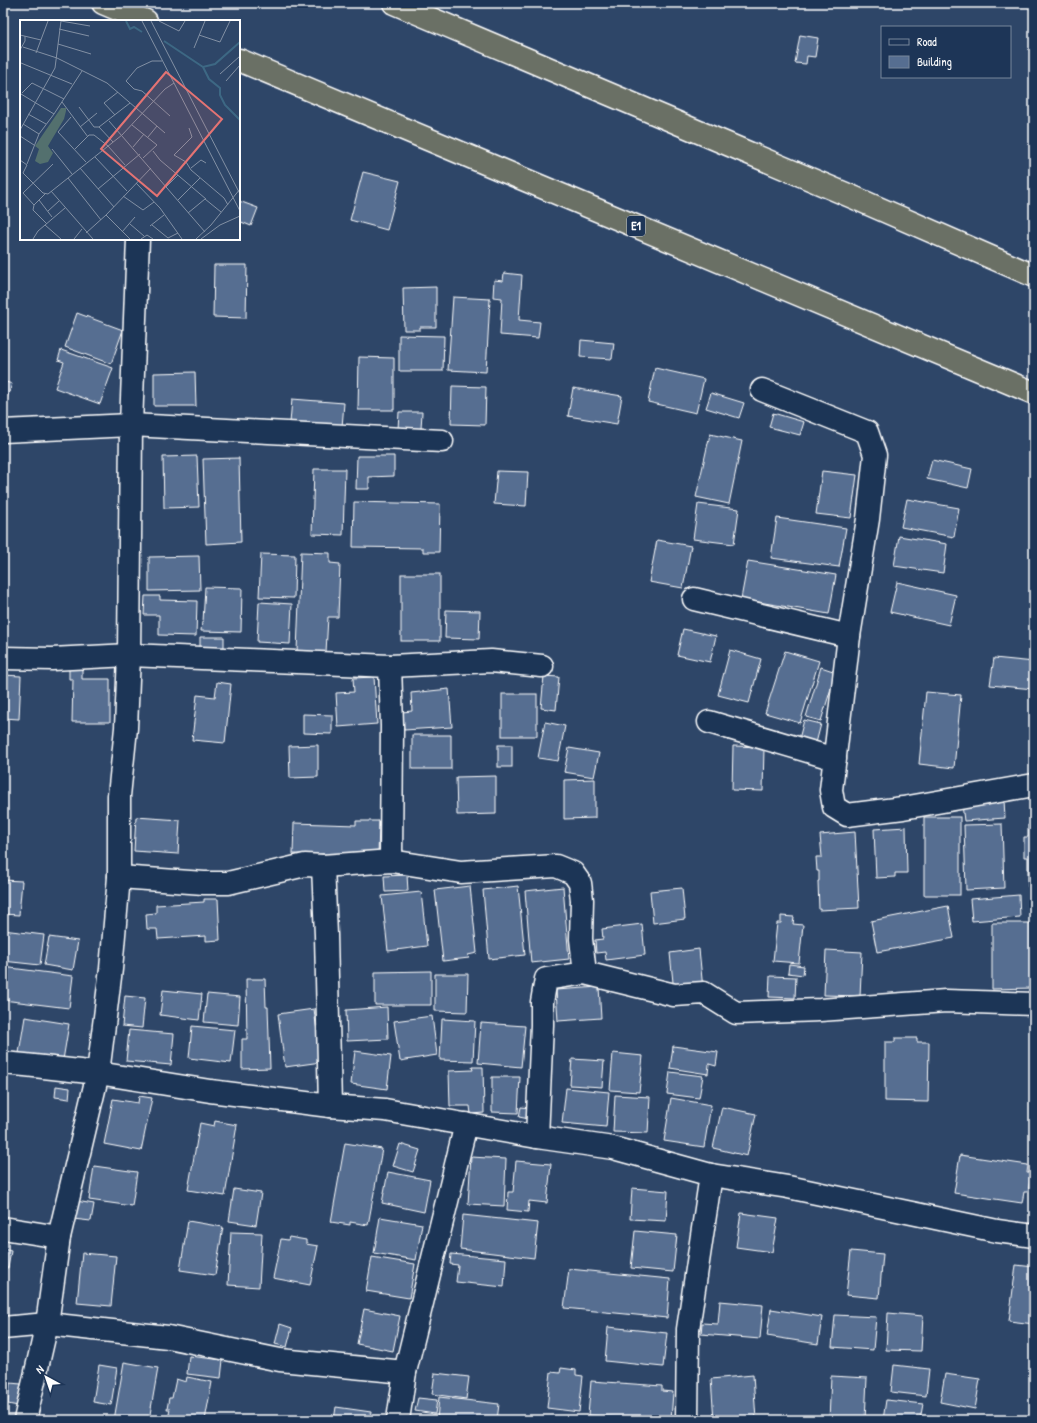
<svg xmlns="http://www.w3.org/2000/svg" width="1037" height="1423" font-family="'Patrick Hand',sans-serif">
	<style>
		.building { fill: #566e91; stroke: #fff }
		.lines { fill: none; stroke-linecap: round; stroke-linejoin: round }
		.minor-casing { stroke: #fff; stroke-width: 25 }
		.highway-casing { stroke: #fff; stroke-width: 25 }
		.minor { stroke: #1d3557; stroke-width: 22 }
		.highway { stroke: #6b7065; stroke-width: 22 }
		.labels { text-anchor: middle; stroke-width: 4; stroke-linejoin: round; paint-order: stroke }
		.shield { fill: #1d3557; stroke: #bbc2cd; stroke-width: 1 }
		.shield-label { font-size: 12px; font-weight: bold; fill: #fff }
		.inset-river { fill: none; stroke: #3d6884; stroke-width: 2 }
		.inset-road { fill: none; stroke: #8290a4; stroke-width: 1 }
		.view { fill: #e47373; fill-opacity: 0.15; stroke: #e47373; stroke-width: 2 }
		.inset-edge { fill: none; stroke: #fff; stroke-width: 2 }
	</style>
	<rect width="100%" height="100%" fill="#2e4668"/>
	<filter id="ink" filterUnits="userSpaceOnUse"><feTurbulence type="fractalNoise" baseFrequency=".025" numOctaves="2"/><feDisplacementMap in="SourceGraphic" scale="8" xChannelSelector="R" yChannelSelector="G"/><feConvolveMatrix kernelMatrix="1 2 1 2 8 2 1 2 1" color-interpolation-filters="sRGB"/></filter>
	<g filter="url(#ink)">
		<!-- building -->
		<g class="building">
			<polygon points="800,35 818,38 815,57 807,56 806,64 795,63"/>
			<polygon points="363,172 400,181 387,230 350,220"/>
			<polygon points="239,201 258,208 251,226 239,221"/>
			<polygon points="214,265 247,265 246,318 213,317"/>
			<polygon points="504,273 522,275 519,320 540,322 538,338 500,335 502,298 493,297 494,280 503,281"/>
			<polygon points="436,287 436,327 420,327 420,330 404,330 403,288"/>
			<polygon points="453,297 490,299 486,372 448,370"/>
			<polygon points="77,313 123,330 111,364 65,347"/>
			<polygon points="399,335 444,336 443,371 399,371"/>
			<polygon points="581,340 614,343 612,359 580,357"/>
			<polygon points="61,350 113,368 100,404 55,388 64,362 58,360"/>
			<polygon points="359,357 394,358 394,410 358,410"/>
			<polygon points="655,368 704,379 696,413 648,402"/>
			<polygon points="195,372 196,406 154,406 154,373"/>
			<polygon points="3,381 12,384 3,409"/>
			<polygon points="452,386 486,387 485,425 451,424"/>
			<polygon points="573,388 622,396 617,424 568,416"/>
			<polygon points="711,393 744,403 739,418 706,408"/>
			<polygon points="292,399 344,403 342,427 290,423"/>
			<polygon points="399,412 422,412 421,429 398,429"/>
			<polygon points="773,413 804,422 800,435 769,427"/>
			<polygon points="710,434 742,441 729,504 696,497"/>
			<polygon points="197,456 199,507 164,508 163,457"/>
			<polygon points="357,456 394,456 394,476 369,477 369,489 356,489"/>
			<polygon points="239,458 241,542 206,544 203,459"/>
			<polygon points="932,460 972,469 968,488 927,479"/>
			<polygon points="314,469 345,469 343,535 312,534"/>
			<polygon points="497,471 528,472 526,506 494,504"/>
			<polygon points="822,471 857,475 851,518 816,514"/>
			<polygon points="907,499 959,508 954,537 901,527"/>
			<polygon points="354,502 440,504 439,552 423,552 423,548 353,547"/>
			<polygon points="698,504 739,509 734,544 693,539"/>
			<polygon points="777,518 846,528 839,567 771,558"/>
			<polygon points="899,536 947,544 943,573 894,566"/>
			<polygon points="657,540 691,546 683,588 649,582"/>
			<polygon points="301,552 330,553 330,563 340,564 338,617 328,617 326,652 297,651"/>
			<polygon points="261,554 295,555 294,598 259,597"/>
			<polygon points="199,556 200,590 149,591 149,557"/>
			<polygon points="748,561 836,575 829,614 741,599"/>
			<rect x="401" y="574" width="39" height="67"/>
			<polygon points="897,582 956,595 949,625 890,612"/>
			<polygon points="205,587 242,588 241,632 201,631 202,622 203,622"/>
			<polygon points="145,596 160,596 160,600 197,601 196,636 159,635 159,615 144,615"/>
			<polygon points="259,602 292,604 290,644 257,642"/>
			<polygon points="446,610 480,611 479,639 445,638"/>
			<polygon points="683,629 716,636 710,662 677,655"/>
			<polygon points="200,637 224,637 224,653 200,652"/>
			<polygon points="730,650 761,659 749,703 718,695"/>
			<polygon points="785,651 819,661 800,723 765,713"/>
			<polygon points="994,658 1034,662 1034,689 990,685"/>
			<polygon points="821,667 836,672 821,721 806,717"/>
			<polygon points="69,669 82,669 82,679 110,679 110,722 72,722 73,679 69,679"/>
			<polygon points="3,675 21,676 19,719 3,718"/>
			<polygon points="544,676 559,677 556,710 541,708"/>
			<polygon points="374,677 377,724 338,727 336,693 354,692 353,678"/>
			<polygon points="217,682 231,684 225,743 192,740 197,695 215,697"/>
			<polygon points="449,689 452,727 404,730 402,712 412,711 411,693"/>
			<polygon points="926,692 961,695 954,768 919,764"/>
			<rect x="502" y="694" width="35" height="42"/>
			<polygon points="303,714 332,715 332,734 303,733"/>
			<polygon points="804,720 821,724 816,743 799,739"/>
			<polygon points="545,722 565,726 558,761 538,758"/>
			<rect x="412" y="735" width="39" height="34"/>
			<polygon points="318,745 318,777 290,778 289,746"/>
			<rect x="498" y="745" width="14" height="22"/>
			<polygon points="733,746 764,747 763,791 732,790"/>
			<polygon points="569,748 599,753 594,777 564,772"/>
			<polygon points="1034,751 1034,768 1031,767"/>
			<polygon points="496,776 496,814 457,815 456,777"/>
			<polygon points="595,779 595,818 564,819 564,780"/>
			<polygon points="1004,800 1005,818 964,821 962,804"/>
			<polygon points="136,817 180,820 178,854 134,851"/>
			<rect x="924" y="817" width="36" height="78"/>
			<polygon points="356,821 379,821 378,856 293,854 294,823 356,825"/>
			<polygon points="1002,824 1004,888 966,890 964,825"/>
			<polygon points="1028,825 1034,825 1034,886 1028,887 1028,857 1024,857 1024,837 1028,837"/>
			<polygon points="906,827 907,873 895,873 895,877 876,878 874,829"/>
			<polygon points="855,832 859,908 819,910 818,881 819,881 819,871 817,871 816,857 822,857 820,835"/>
			<polygon points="407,875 408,891 385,892 384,876"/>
			<polygon points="3,880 22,881 19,915 3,914"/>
			<polygon points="470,886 477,953 468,955 469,958 443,961 435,890"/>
			<polygon points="518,886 525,955 489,959 483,890"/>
			<polygon points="563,887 569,959 531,963 525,891"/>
			<polygon points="682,888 685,919 653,923 650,891"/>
			<polygon points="421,892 427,946 388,951 382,896"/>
			<polygon points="1019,895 1020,917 972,921 970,899"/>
			<polygon points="204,899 218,899 220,940 206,941 206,936 158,939 157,929 147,929 146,914 156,913 156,905 204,902"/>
			<polygon points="948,906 954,938 877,952 871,921"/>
			<polygon points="781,916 794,917 793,924 803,925 799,963 773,961 777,923 781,923"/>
			<polygon points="992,923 1031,923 1032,988 992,989"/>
			<polygon points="642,924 645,955 606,960 605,952 596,953 595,940 603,939 602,929"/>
			<polygon points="3,930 44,935 40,965 3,961"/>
			<polygon points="49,937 78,941 73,970 44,965"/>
			<polygon points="699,949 703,989 674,992 670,953"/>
			<polygon points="826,950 862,952 860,996 824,995"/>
			<polygon points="789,964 804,966 803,975 788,973"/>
			<polygon points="3,967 73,976 69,1008 3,1000"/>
			<polygon points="431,971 431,1005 375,1005 375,972"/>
			<polygon points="435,974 468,974 467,1012 435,1011"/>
			<polygon points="770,976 796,977 795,998 769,997"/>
			<polygon points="246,979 265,979 266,1007 268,1007 270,1068 242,1069 242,1039 247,1039"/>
			<polygon points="599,987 601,1018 558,1021 556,990"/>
			<polygon points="163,990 202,994 199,1020 160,1015"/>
			<polygon points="207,994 240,997 238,1025 204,1022"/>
			<polygon points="125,996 145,998 142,1028 122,1026"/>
			<polygon points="387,1007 388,1039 347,1041 346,1010"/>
			<polygon points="314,1009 321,1062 285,1067 278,1014"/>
			<polygon points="432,1016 437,1055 400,1061 394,1021"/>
			<polygon points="25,1017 69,1024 63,1060 19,1053"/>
			<polygon points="442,1019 475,1021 473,1061 440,1060"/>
			<polygon points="481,1023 525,1026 521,1067 478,1063"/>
			<polygon points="192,1026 235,1030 231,1063 189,1058"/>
			<polygon points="129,1030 174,1034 171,1065 126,1061"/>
			<polygon points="895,1038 917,1038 917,1042 929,1042 928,1102 885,1101 885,1042 895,1042"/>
			<polygon points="673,1046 718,1052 716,1066 709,1064 708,1074 670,1068"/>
			<polygon points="355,1051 391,1056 387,1089 351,1084"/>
			<polygon points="613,1053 643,1056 639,1092 610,1090"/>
			<polygon points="572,1059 604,1061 602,1087 570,1085"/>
			<polygon points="472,1067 483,1067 484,1113 471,1114 470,1106 450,1106 449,1071 473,1070"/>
			<polygon points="670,1072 703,1076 699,1098 667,1094"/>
			<polygon points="492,1077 520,1077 518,1113 492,1112"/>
			<polygon points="56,1086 70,1088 69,1099 55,1097"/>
			<polygon points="566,1088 609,1092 606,1127 562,1123"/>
			<polygon points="615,1095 650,1097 648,1133 613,1132"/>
			<polygon points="139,1096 152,1098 141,1151 104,1144 113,1099 138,1103"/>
			<polygon points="671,1098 711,1105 704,1147 664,1141"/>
			<polygon points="521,1107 531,1108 529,1119 519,1117"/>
			<polygon points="722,1107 756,1114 747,1156 713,1148"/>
			<polygon points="215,1121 237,1125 225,1196 188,1190 200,1123 214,1126"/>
			<polygon points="3,1138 7,1138 3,1169"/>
			<polygon points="345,1143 382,1149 368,1225 350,1222 350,1225 331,1222"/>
			<polygon points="400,1144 420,1150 413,1172 393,1166"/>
			<polygon points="960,1155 1028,1165 1027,1173 1031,1173 1028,1192 1024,1192 1022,1203 954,1193"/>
			<polygon points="471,1157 506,1159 504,1206 468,1204"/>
			<polygon points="516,1161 551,1164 547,1203 529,1201 528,1212 507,1210 508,1192 513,1192"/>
			<polygon points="94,1166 137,1172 132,1206 89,1200"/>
			<polygon points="388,1172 430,1180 424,1212 382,1203"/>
			<polygon points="632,1188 668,1191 666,1221 630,1219"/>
			<polygon points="234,1189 261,1193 256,1225 229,1221"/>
			<polygon points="76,1201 94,1204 91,1221 73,1219"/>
			<polygon points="741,1213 778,1218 772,1252 736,1247"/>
			<polygon points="463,1215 538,1223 534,1258 460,1249"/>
			<polygon points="380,1217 422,1224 416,1260 374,1253"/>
			<polygon points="188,1221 223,1227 215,1275 180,1270"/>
			<polygon points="635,1231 677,1235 673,1272 631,1268"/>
			<polygon points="231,1232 262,1233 259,1287 228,1285"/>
			<polygon points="289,1237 306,1240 306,1244 318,1246 310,1285 273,1278 281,1239 288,1240"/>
			<polygon points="3,1249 11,1251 8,1268 3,1267"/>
			<polygon points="851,1251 883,1254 879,1298 846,1295"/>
			<polygon points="82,1253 116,1256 111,1306 77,1303"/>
			<polygon points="451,1254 506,1259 504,1287 456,1282 458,1265 450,1264"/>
			<polygon points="372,1257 415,1264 409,1298 366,1291"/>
			<polygon points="1016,1265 1034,1267 1034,1324 1009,1321"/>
			<polygon points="569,1269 670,1279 667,1318 564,1308"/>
			<polygon points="720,1301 763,1305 760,1339 701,1334 702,1323 718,1324"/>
			<polygon points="364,1309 400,1316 393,1351 357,1344"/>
			<polygon points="771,1309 822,1317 818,1344 767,1336"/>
			<polygon points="888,1313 923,1316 921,1351 886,1350"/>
			<polygon points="835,1315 876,1317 873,1350 832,1347"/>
			<polygon points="280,1324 292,1328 287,1347 275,1344"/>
			<polygon points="608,1327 667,1333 663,1367 605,1361"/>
			<polygon points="189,1356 223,1360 221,1378 187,1374"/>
			<polygon points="124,1362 158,1368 149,1420 114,1420"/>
			<polygon points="99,1365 117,1368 111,1405 93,1402"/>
			<polygon points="894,1365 929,1369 926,1396 891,1392"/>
			<polygon points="561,1368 576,1370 576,1375 583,1376 579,1412 547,1408 551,1372 560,1373"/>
			<polygon points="435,1373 469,1377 466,1399 432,1394"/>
			<polygon points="945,1374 980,1379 975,1409 940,1402"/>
			<polygon points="753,1375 756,1420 714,1420 711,1379"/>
			<polygon points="831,1376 867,1378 865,1420 829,1420"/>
			<polygon points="187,1377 212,1382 205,1420 168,1420 170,1409 167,1409 169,1398 172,1398 176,1379 186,1382"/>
			<polygon points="591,1381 662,1386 662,1391 673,1392 671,1420 646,1420 588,1415"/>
			<polygon points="10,1383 21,1384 18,1406 8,1404"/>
			<polygon points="439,1397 499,1404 497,1420 437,1420"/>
			<polygon points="418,1398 437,1400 435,1414 415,1411"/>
			<polygon points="886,1400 923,1404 920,1420 883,1420"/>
			<polygon points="3,1402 6,1402 4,1420 3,1420"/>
			<polygon points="336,1407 371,1412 370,1420 334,1420"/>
		</g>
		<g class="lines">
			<defs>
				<g id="minor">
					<polyline points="762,390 867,432 875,455 868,519 849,636 831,790 834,807 847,815 903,808 1034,785"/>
					<polyline points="3,431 131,425 442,441"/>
					<polyline points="694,599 849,636"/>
					<polyline points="3,658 52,659 129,655 390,666 491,661 542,666"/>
					<polyline points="390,666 392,726 391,861"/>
					<polyline points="709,722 835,759"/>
					<polyline points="323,866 326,935 330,1106"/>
					<polyline points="119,877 204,883 228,883 305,865 323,866 391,861 461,872 556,866 573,873 580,883 582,900 581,939 585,973 546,979 542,1002 542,1025 537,1137"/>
					<polyline points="585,973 674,995 704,993 736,1013 820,1010 946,1001 1034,1004"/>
					<polyline points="3,1063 25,1065 98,1073 210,1091 330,1106 385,1110 537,1137 613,1148 711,1175 788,1187 997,1231 1034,1236"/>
					<polyline points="3,1228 59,1237"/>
					<polyline points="3,1328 47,1324 168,1337 280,1360 405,1372"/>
					<polyline points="25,1420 47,1324 59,1237 98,1073 111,969 119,877 119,796 126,728 129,655 131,425 138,239"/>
					<polyline points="398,1420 405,1372 466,1124"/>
					<polyline points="687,1420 688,1329 711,1175"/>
				</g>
				<g id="highway">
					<polyline points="103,3 146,21"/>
					<polyline points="394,3 855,198 1034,276"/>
					<polyline points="239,60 1034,393"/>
				</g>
			</defs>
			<!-- minor casing -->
			<use href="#minor" class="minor-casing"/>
			<!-- highway casing -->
			<use href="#highway" class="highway-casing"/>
			<!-- minor -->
			<use href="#minor" class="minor"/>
			<!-- highway -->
			<use href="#highway" class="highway"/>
		</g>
	</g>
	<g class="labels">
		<!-- shield labels -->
		<rect class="shield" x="627" y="216" width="18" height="20" rx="3"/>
		<g class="shield-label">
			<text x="636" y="230">E1</text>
		</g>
	</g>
	<!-- overview -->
	<g transform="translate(20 20)">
		<rect width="220" height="220" fill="#2e4668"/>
		<path d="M41,88h5v3l-2,8 -16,27 5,7 -5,9 -8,2 -5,-3 4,-12 -4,-3z" fill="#53706e"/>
		<path class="inset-river" d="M106,1l4,8 4,-2 8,5M144,21l39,26 12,-3 25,-22M183,47l6,12 11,9v7l5,10 15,15"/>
		<path class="inset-road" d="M41,1l29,5M122,1l98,190M131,1l89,173M139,1l20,10 6,-10M39,9l30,7M0,15l21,5M179,15l21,7 10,-21M38,24l33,10M3,27l34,11 50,25 58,50M174,28l11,-27M0,30l5,-9v-5M16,33l12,-32M142,41h-10l-15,7 -11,13 8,8 8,2 28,25M1,43l51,21M200,54l20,-18M206,61l14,-16M2,73l10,-10 32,16M1,74l33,20 28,-43M42,82l26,35M59,87l15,20h5l14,15M8,94l18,10M95,95l-11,-12 14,-11M51,97l-13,15 28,30M89,101l96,111M3,104l16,10M112,105l25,20 -14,13M60,107l17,-14M79,107l31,-24M169,108l3,9 -18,18 12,7 5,8 33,28 4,7M0,110l35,-62 6,-47M0,116l14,9M128,117l9,-11M113,127l11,-13M32,129l20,25M55,129l14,-14h5l14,11 17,19M133,131l7,9 46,39M75,137l32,34M0,140l7,5 -4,8 20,20 5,1 74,-59 43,-46 9,-6M7,144l12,-30 15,-20M60,148l34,39M171,148l10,-8 5,3M48,158l33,42M116,163l24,25 22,31M146,167l12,-12M78,169l42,-35M31,171l42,48M25,174l-11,11 -1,5 14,14M103,176l20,14 11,-8M19,180l13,17M158,180l22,-22M14,185l-11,-12 30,-29M28,191l11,-10M168,193l17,-14 16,13M86,195l24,24M110,204l14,12M25,205l16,14M132,205l16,13 10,-5M130,206l14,-11M102,212l13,-15M66,213l20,-18 45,-47M13,219l5,-8 27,-23M54,219l8,-10M121,219l6,-4 6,4M176,219l15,-14 29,-36M181,219l19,-14 20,-9"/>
		<path class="view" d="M146,52l56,47 -65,77 -56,-47z"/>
		<rect width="220" height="220" class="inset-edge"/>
	</g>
	<!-- margin -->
	<rect width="1037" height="1423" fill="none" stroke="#1d3557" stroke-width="16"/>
	<rect x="8" y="8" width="1021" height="1407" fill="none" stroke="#fff" stroke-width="1.5" filter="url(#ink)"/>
	<!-- legend -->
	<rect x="881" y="26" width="130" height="52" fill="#1d3557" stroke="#77869a"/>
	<rect x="889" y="39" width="20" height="6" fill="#1d3557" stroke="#77869a"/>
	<text x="917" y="46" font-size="12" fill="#ffffff">Road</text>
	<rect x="889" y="56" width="20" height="12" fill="#566e91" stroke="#77869a"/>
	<text x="917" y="66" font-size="12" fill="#ffffff">Building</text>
	<!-- north arrow -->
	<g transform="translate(46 1377) rotate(320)" stroke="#1d3557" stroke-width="3" paint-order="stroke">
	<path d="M0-3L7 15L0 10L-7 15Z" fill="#ffffff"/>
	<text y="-6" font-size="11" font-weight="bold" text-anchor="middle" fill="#ffffff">N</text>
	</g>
</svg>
